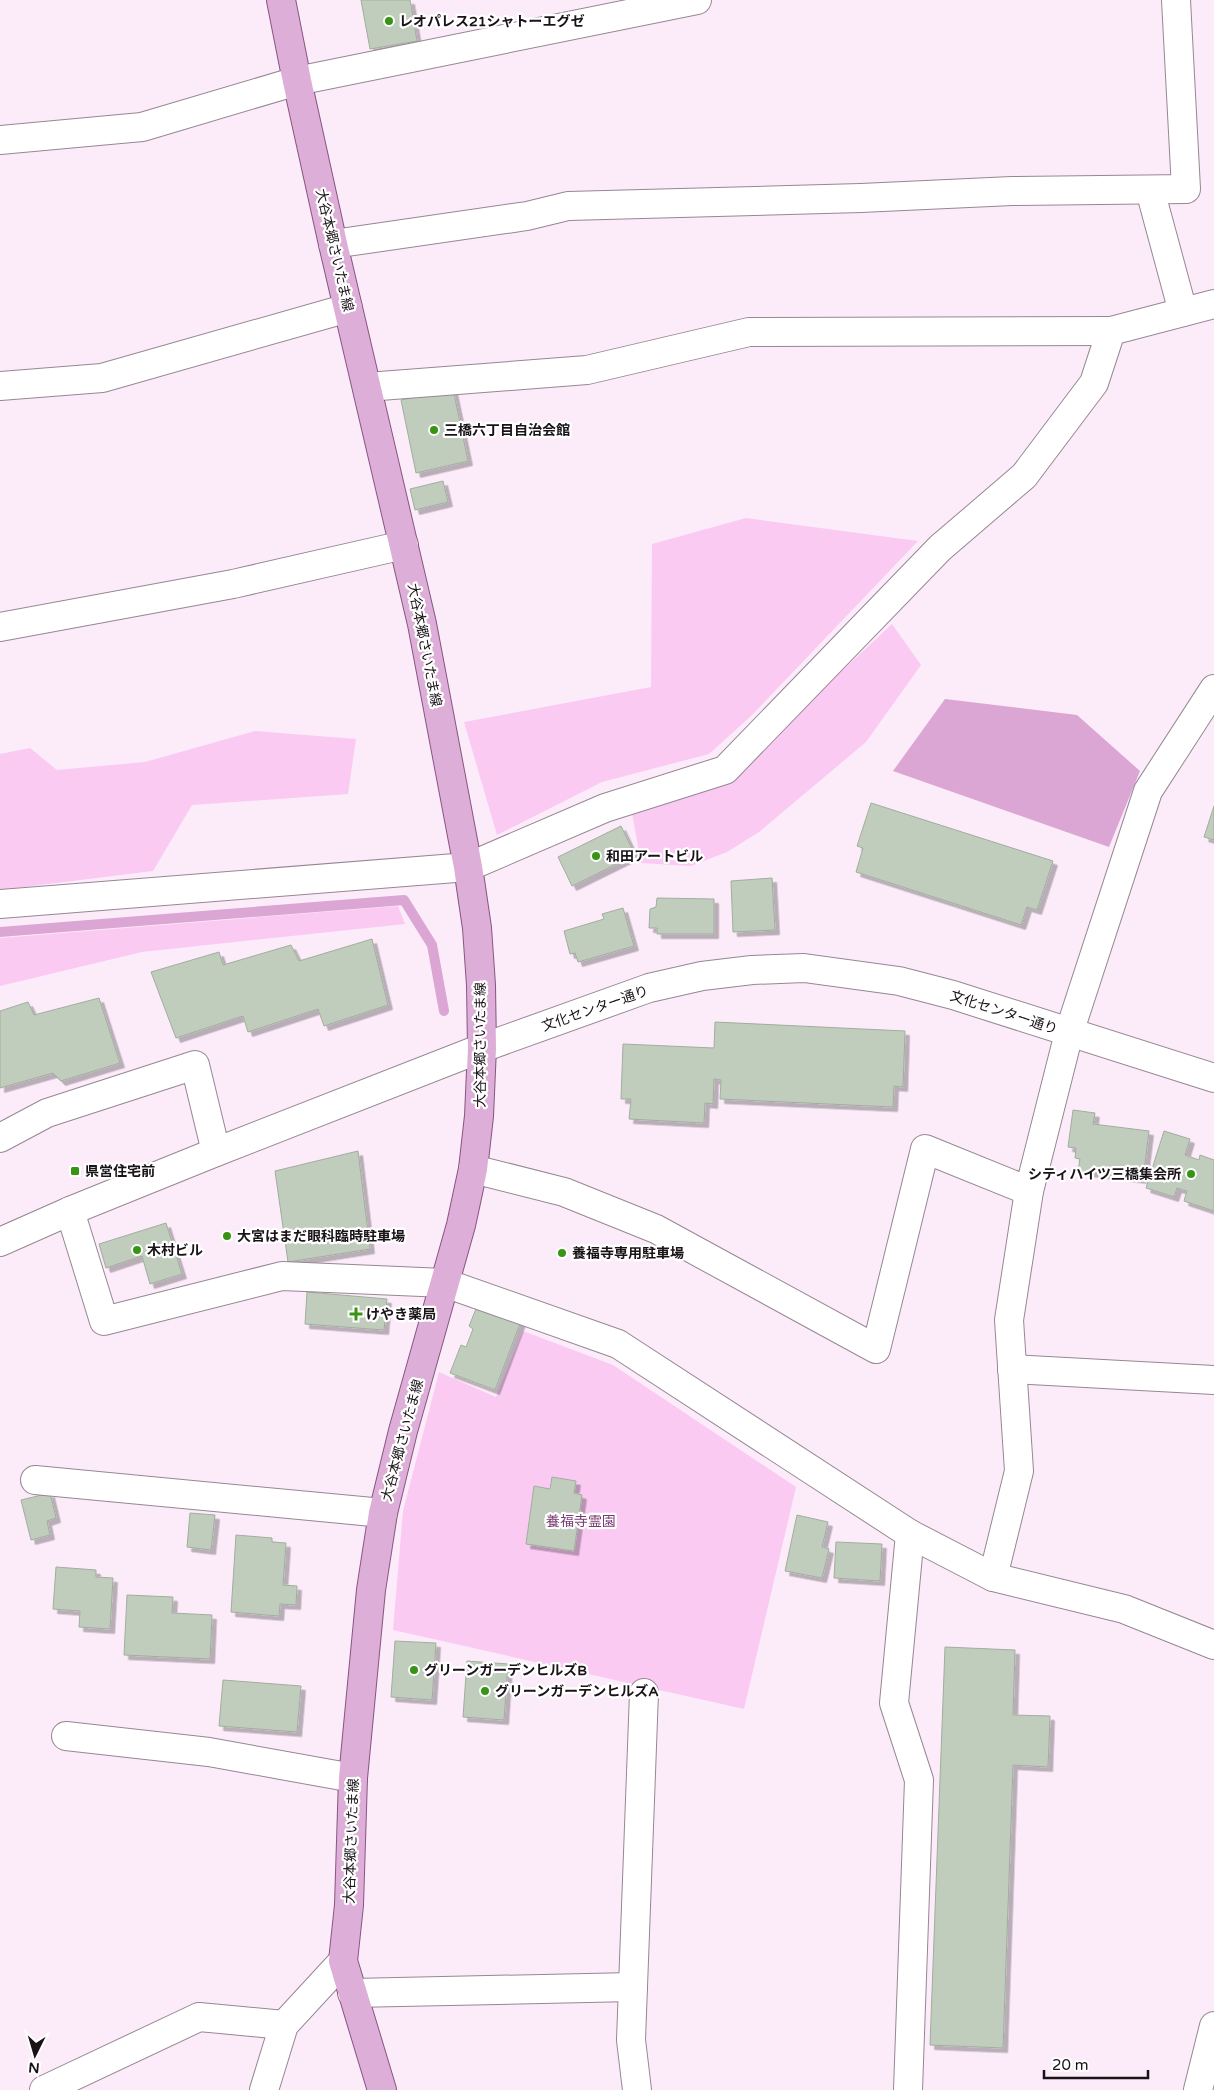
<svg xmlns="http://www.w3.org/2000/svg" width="1214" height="2090" font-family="'Varela Round','Noto Sans JP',sans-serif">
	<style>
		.green { fill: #facaf3 }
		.water { fill: #dba6d3 }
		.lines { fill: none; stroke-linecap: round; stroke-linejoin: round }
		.stream { stroke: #dba6d3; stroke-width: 10 }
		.building { fill: #c0cdbd; stroke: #a1ad9e; filter: url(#shadow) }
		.minor-casing { stroke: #968793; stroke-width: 30 }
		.major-casing { stroke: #895583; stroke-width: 30 }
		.minor { stroke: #fff; stroke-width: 28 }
		.major { stroke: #ddaed7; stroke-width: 28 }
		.poi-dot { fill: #389513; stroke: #fff; stroke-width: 2 }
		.labels { text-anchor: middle; stroke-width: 4.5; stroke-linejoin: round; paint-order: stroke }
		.poi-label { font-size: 14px; font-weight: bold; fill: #191318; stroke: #fff; text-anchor: start }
		.street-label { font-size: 14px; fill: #191318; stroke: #fff }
		.park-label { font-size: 14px; fill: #793b73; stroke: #fff }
	</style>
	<defs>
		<filter id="shadow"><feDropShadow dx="4.5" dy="4.5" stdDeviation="0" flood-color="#0004"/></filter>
	</defs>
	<rect width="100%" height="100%" fill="#fcecf9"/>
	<!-- green -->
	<g class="green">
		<polygon points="746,518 918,541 751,716 709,754 602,782 497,835 464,722 651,687 652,544"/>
		<polygon points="892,624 921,665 866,742 759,832 727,852 691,866 641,863 632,813 724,781"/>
		<polygon points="255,731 356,739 348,794 192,805 153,871 0,890 0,754 30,748 57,770 145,762"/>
		<polygon points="398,906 405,924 142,952 0,986 0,938"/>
		<polygon points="523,1331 613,1365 796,1487 744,1709 393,1630 403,1511 439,1372 496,1397"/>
	</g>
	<!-- water -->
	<polygon class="water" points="945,699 1077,715 1140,771 1109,847 893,771"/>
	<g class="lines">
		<!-- stream -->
		<polyline class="stream" points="0,932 404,900 432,945 444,1011"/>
	</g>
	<!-- building -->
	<g class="building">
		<polygon points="361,0 410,0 417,41 370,49"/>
		<polygon points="453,389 468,461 416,473 401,400"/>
		<polygon points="443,481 448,502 415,510 410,489"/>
		<polygon points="871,803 1053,861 1037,910 1027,907 1021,925 856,872 863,848 857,846"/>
		<polygon points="1214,806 1214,840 1204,837"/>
		<polygon points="621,826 635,855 572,886 558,857"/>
		<polygon points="772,878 775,930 733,932 731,881"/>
		<polygon points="657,898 714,899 714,934 657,934 657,928 649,928 650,909 656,907"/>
		<polygon points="623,908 634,946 578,962 575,953 570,954 564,931 604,919 602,914"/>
		<polygon points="372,939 388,1005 324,1026 318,1009 248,1032 243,1016 176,1038 151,972 219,952 223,965 291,945 299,961"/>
		<polygon points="99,998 120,1063 61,1081 53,1073 0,1088 0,1011 28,1002 34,1015"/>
		<polygon points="715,1022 905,1031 903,1087 894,1086 893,1107 720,1099 721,1080 714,1079 713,1104 705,1103 704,1123 629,1119 631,1099 621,1099 623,1044 714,1048"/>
		<polygon points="1073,1110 1095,1113 1093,1124 1149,1131 1143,1179 1078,1171 1080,1159 1075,1158 1076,1148 1068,1147"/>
		<polygon points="1164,1131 1190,1139 1185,1155 1199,1160 1200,1155 1214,1160 1214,1211 1184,1201 1187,1191 1177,1188 1174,1197 1146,1188"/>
		<polygon points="358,1151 370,1249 288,1262 275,1171"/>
		<polygon points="166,1223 182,1274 150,1284 142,1256 106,1268 99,1244"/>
		<polygon points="307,1292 387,1299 384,1330 305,1324"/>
		<polygon points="478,1304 521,1321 495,1390 450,1373 461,1345 466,1347 473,1329 469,1326"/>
		<polygon points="552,1477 576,1481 574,1493 582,1495 574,1551 526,1544 534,1486 550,1489"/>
		<polygon points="50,1493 56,1518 47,1521 50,1535 31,1540 21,1500"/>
		<polygon points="190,1513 215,1515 211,1550 187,1547"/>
		<polygon points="797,1515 828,1522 822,1547 829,1549 822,1578 785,1571"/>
		<polygon points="236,1535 272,1538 272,1542 286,1543 283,1585 297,1586 296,1605 280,1604 279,1616 231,1612"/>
		<polygon points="836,1542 882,1544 880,1581 834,1578"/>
		<polygon points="56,1567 96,1570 96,1577 113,1578 110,1629 79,1627 80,1611 53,1609"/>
		<polygon points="127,1595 173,1597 172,1613 212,1615 210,1659 124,1655"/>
		<polygon points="395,1641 436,1643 432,1700 391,1697"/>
		<polygon points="945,1647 1015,1650 1013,1715 1050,1716 1048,1767 1013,1765 1003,2048 930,2045"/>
		<polygon points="467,1661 508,1664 504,1720 463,1717"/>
		<polygon points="223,1680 301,1686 297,1732 219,1726"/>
	</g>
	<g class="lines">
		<defs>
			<g id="minor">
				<polyline points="0,140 142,127 297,81 697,0"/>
				<polyline points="1150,190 1183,312"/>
				<polyline points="333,244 527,216 568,206 861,198 1012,191 1186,189 1176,0"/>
				<polyline points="0,386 102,378 348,308"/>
				<polyline points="367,387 587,370 749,332 1111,331"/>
				<polyline points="0,627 233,584 404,545"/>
				<polyline points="0,904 468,867 605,808 725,770 940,548 1024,476 1094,383 1111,331 1214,304"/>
				<polyline points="0,1138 47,1113 195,1065 216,1152"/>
				<polyline points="473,1169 564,1192 656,1229 876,1349 925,1149 1029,1191"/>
				<polyline points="70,1211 104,1321 282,1276 445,1283 618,1344 910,1534 993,1577 1124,1609 1214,1645"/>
				<polyline points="0,1242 70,1211 216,1152 482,1048 649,988 702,976 752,970 804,968 899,981 953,995 1214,1078"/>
				<polyline points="1012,1369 1214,1380"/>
				<polyline points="35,1480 383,1513"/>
				<polyline points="993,1577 1019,1471 1009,1320 1029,1191 1069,1033 1148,791 1214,689"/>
				<polyline points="66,1736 209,1752 353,1778"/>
				<polyline points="352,1993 633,1987"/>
				<polyline points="44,2090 199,2017 284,2025"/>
				<polyline points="264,2090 284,2025 343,1961"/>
				<polyline points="637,2090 631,2040 644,1693"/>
				<polyline points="908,2090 919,1780 894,1703 910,1534"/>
				<polyline points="1198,2090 1214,2026"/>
			</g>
			<polyline id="major" points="281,0 297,81 333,244 422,624 468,867 477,928 481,985 482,1048 479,1116 473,1169 461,1225 403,1431 383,1513 371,1590 353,1778 349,1905 343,1961 382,2090"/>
		</defs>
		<!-- minor casing -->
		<use href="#minor" class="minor-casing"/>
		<!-- major casing -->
		<use href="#major" class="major-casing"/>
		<!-- minor -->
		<use href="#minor" class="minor"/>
		<!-- major -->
		<use href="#major" class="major"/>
	</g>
	<!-- markers -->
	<g class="poi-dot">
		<circle cx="389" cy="21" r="5"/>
		<circle cx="434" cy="430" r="5"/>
		<circle cx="596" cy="856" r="5"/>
		<rect x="70" y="1166" width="10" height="10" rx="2.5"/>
		<circle cx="1191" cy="1174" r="5"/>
		<circle cx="227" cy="1236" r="5"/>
		<circle cx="137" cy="1250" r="5"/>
		<circle cx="562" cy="1253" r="5"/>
		<path d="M353.5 1306.5h5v5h5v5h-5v5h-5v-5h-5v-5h5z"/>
		<circle cx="414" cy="1670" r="5"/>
		<circle cx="485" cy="1691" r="5"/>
	</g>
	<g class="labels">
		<!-- poi labels -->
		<g class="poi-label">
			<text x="399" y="26">レオパレス21シャトーエグゼ</text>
			<text x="444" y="435">三橋六丁目自治会館</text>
			<text x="606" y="861">和田アートビル</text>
			<text x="85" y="1176">県営住宅前</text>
			<text x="1181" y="1179" text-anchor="end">シティハイツ三橋集会所</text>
			<text x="237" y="1241">大宮はまだ眼科臨時駐車場</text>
			<text x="147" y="1255">木村ビル</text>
			<text x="572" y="1258">養福寺専用駐車場</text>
			<text x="366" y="1319">けやき薬局</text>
			<text x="424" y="1675">グリーンガーデンヒルズB</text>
			<text x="495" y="1696">グリーンガーデンヒルズA</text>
		</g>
		<!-- street labels -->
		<g class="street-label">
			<text transform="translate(335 250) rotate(77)" y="5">大谷本郷さいたま線</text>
			<text transform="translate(425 645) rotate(79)" y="5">大谷本郷さいたま線</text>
			<text transform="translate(595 1008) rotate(-19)" y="5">文化センター通り</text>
			<text transform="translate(1004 1012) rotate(18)" y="5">文化センター通り</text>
			<text transform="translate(480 1045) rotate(-90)" y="5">大谷本郷さいたま線</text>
			<text transform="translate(402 1440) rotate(-75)" y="5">大谷本郷さいたま線</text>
			<text transform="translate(351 1841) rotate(-88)" y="5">大谷本郷さいたま線</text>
		</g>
		<!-- park labels -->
		<g class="park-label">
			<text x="581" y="1526">養福寺霊園</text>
		</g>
	</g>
	<!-- north arrow -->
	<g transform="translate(35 2055) rotate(185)" stroke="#ffffff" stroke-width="4" paint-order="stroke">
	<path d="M0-4L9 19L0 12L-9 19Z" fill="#191318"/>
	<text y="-8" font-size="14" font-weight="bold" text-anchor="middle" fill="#191318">N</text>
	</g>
	<!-- scale -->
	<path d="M1044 2070v8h104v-8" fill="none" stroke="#191318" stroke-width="2.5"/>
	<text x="1052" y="2070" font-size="15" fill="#191318" stroke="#ffffff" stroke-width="4" paint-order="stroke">20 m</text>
</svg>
